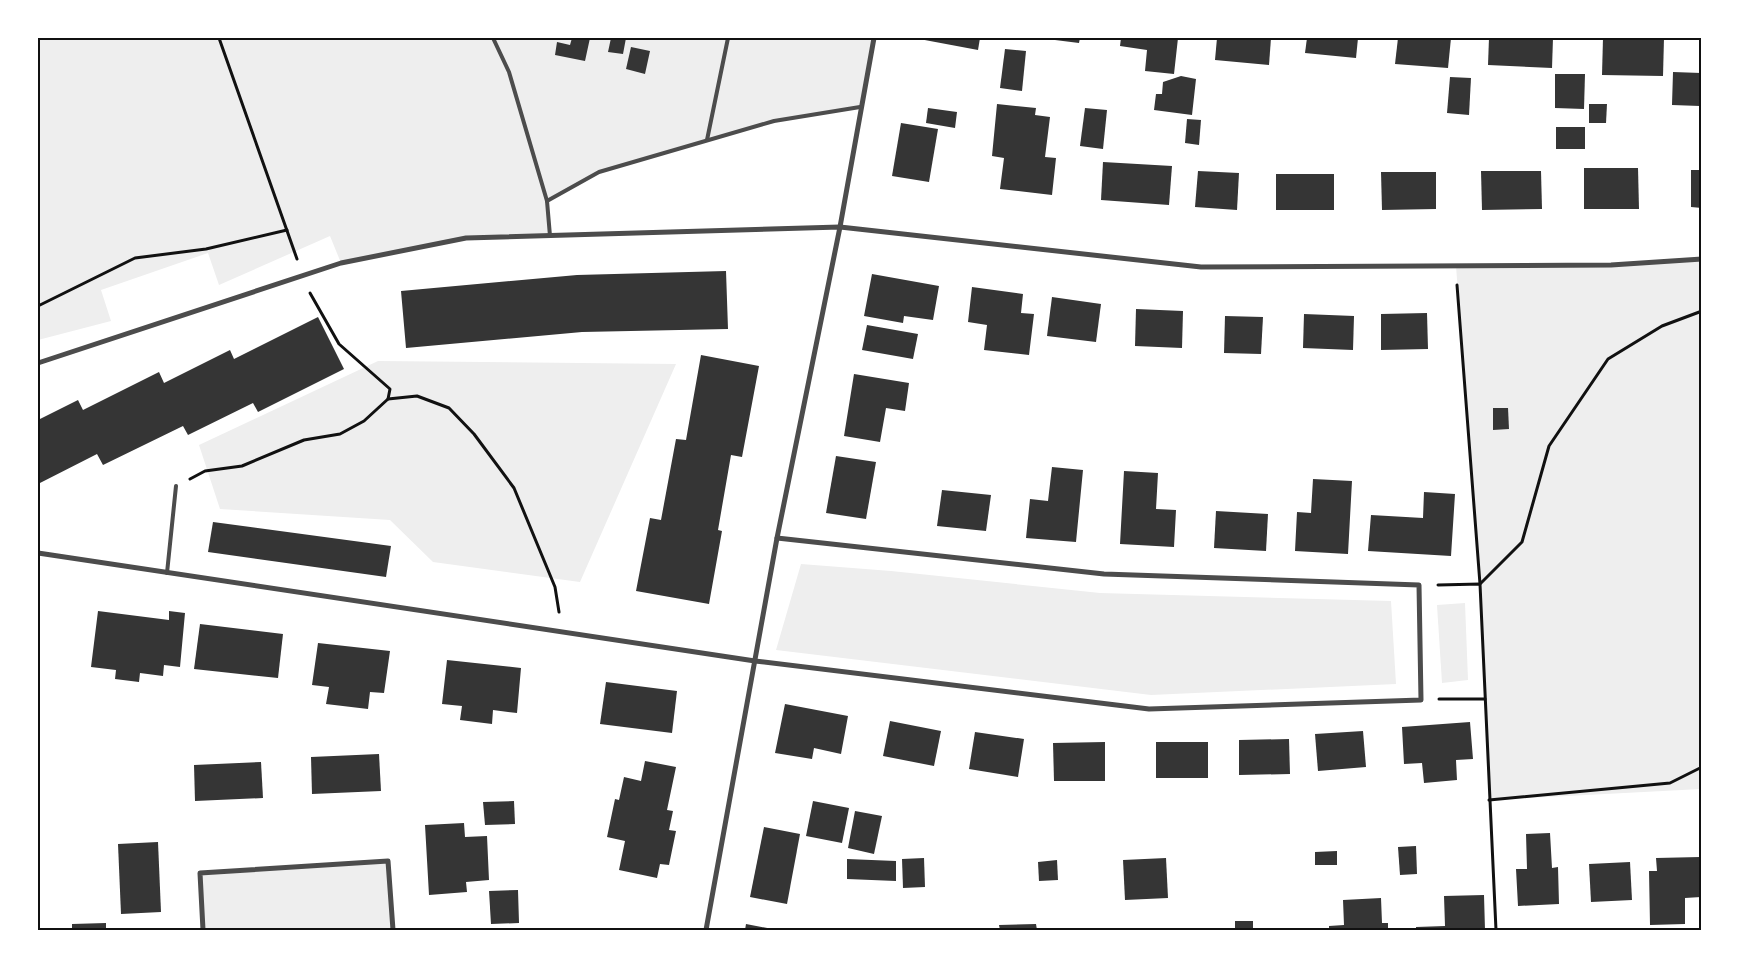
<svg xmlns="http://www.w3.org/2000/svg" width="1739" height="968" font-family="'Source Serif 4',serif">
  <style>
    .green { fill: #eee }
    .building { fill: #353535 }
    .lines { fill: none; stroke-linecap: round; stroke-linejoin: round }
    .path { stroke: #111; stroke-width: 3 }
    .service { stroke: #4c4c4c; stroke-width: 4 }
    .minor { stroke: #4c4c4c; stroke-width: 5 }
    .neatline { fill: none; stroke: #111; stroke-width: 2 }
  </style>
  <rect width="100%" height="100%" fill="#fff"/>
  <g class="green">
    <path d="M38,38H874L860,107L774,121L599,172L547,201L550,236L466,238L341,263L330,236L219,285L208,253L101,290L111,321L38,340Z"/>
    <path d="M1701,259V789L1489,800L1480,584L1456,266L1611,265Z"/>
    <path d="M378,361L676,364L580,582L433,562L390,520L220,509L199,445Z"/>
    <path d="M801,564L891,571L1100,593L1391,601L1396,684L1151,695L776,650Z"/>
    <path d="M1465,603L1468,680L1442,683L1437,605Z"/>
    <path d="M388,861L393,930H203L200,873Z"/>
  </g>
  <g class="building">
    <path d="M572,38H590L585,61L555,55L557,42L570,45Z"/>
    <path d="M611,38H626L623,54L608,52Z"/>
    <path d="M914,38H980L978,50Z"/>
    <path d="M1039,38H1080L1079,43Z"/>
    <path d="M1121,38H1178L1174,74L1145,71L1147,50L1120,46Z"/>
    <path d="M1217,38H1271L1269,65L1215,60Z"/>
    <path d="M1307,38H1358L1356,58L1305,53Z"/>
    <path d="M1398,38H1451L1448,68L1395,64Z"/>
    <path d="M1489,38H1553L1552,68L1488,65Z"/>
    <path d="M1603,38H1664L1663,76L1602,75Z"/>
    <path d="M631,47L650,51L645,74L626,69Z"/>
    <path d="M1005,49L1026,51L1022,91L1000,88Z"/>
    <path d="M1673,72L1701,73L1700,106L1672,105Z"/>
    <path d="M1555,74H1585L1584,109L1555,108Z"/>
    <path d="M1181,76L1196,79L1192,115L1154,110L1156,94H1162L1163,82Z"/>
    <path d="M1450,77L1471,78L1469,115L1447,113Z"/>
    <path d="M997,104L1036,108L1035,115L1050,117L1045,157L1056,158L1052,195L1000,189L1004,158L992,156Z"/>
    <path d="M1589,104H1607L1606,123H1589Z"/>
    <path d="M928,108L957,112L955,128L926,123Z"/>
    <path d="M1085,108L1107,110L1103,149L1080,146Z"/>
    <path d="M1187,119L1201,120L1199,145L1185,143Z"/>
    <path d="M901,123L938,129L929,182L892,176Z"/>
    <rect x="1556" y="127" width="29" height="22"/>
    <path d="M1103,162L1172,166L1169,205L1101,200Z"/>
    <path d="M1584,168H1638L1639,209H1584Z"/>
    <path d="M1691,170H1702V208L1691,207Z"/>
    <path d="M1198,171L1239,173L1237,210L1195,207Z"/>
    <path d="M1481,171H1541L1542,209L1482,210Z"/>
    <path d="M1381,172H1436V209L1382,210Z"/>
    <rect x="1276" y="174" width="58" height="36"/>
    <path d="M726,271L728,329L582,332L406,348L401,291L577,275Z"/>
    <path d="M872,274L939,286L933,320L904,316L903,323L864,316Z"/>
    <path d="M972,287L1023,294L1021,313L1034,314L1029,355L984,350L987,325L968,322Z"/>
    <path d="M1052,297L1101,304L1096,342L1047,336Z"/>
    <path d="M1136,309L1183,311L1182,348L1135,346Z"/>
    <path d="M1427,313L1428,349L1381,350V314Z"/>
    <path d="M1304,314L1354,316L1353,350L1303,348Z"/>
    <path d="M1225,316L1263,317L1261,354L1224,353Z"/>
    <path d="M318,317L344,369L258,412L253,403L188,435L183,426L103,465L97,454L38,484V420L78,400L83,410L159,372L164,383L230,350L234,359Z"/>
    <path d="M867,325L918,334L913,359L862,350Z"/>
    <path d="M701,355L759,366L742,457L731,455L718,530L722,531L709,604L636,591L650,518L661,520L676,439L686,440Z"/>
    <path d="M854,374L909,383L905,411L886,408L880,442L844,436Z"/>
    <path d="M1493,408H1508L1509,429L1493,430Z"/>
    <path d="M836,456L876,462L866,519L826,513Z"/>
    <path d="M1052,467L1083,470L1076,542L1026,538L1030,499L1048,501Z"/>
    <path d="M1124,471L1158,473L1156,509L1176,510L1174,547L1120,544Z"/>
    <path d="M1313,479L1352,481L1348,554L1295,551L1297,512L1311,513Z"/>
    <path d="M942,490L991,495L986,531L937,526Z"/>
    <path d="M1424,492L1455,494L1451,556L1368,551L1371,515L1423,518Z"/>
    <path d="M1216,511L1268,514L1266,551L1214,548Z"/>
    <path d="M213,522L391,546L386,577L208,552Z"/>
    <path d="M98,611L169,620V611L185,613L180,667L164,665L163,676L140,673L139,682L115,679L116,670L91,667Z"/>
    <path d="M200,624L283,634L278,678L194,669Z"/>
    <path d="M318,643L390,651L384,693L370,692L368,709L326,704L329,687L312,685Z"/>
    <path d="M447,660L521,668L517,713L493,710L492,724L460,720L462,706L442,704Z"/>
    <path d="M606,682L677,691L672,733L600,724Z"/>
    <path d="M785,704L848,716L841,754L814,748L812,759L775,753Z"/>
    <path d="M890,721L941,731L934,766L883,756Z"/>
    <path d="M1470,722L1473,759L1456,760L1457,780L1424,783L1422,763L1404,764L1402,727Z"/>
    <path d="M1363,731L1366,767L1318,771L1315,734Z"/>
    <path d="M975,732L1024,739L1018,777L969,769Z"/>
    <path d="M1289,739L1290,774L1239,775V740Z"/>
    <path d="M1105,742V781H1054L1053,743Z"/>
    <rect x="1156" y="742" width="52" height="36"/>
    <path d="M379,754L381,791L312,794L311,757Z"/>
    <path d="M645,761L676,767L667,810L673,811L669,830L676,831L669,865L660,864L657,878L619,870L625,841L607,837L615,799L619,800L624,777L641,781Z"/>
    <path d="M261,762L263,798L195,801L194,765Z"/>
    <path d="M514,801L515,824L485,825L483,802Z"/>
    <path d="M813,801L849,808L842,843L806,836Z"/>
    <path d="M855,811L882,816L874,854L848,848Z"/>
    <path d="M464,823L465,837L487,836L489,880L466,882L467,892L429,895L425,825Z"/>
    <path d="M764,827L800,834L787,904L750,897Z"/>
    <path d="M1550,833L1552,868L1558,867L1559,904L1518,906L1516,869H1527L1526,834Z"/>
    <path d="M158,842L161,912L121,914L118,844Z"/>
    <path d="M1416,846L1417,874L1400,875L1398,847Z"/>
    <path d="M1337,851V865H1315V852Z"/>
    <path d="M1700,857L1701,897L1685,898V924L1650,925L1649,871H1657L1656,858Z"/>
    <path d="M924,858L925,887L903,888L902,859Z"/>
    <path d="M1166,858L1168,898L1125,900L1123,860Z"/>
    <path d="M847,859L896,861V881L847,879Z"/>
    <path d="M1057,860L1058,880L1039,881L1038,862Z"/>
    <path d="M1630,862L1632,900L1591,902L1589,864Z"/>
    <path d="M518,890L519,923L491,924L489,891Z"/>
    <path d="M1484,895L1485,930H1416V927L1445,926L1444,896Z"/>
    <path d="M1381,898L1382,923H1388V930H1329V926L1344,925L1343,900Z"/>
    <rect x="1235" y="921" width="18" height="9"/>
    <path d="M106,923V930H72V924Z"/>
    <path d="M746,924L778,930H745Z"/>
    <path d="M1036,924L1037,930H1000L999,925Z"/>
    <path d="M1303,928V930H1275V929Z"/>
  </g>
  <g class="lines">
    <g class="path">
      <path d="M219,38L297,259"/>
      <path d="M1457,285L1480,584L1522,542L1549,446L1608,359L1662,326L1702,311"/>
      <path d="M310,293L339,344L390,389L388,399"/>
      <path d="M38,306L135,258L206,249L287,230"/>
      <path d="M190,479L205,471L242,466L304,440L340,434L364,421L388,399L417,396L449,408L474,434L514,488L555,587L559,612"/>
      <path d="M1438,585L1480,584L1496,930"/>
      <path d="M1439,699H1485"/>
      <path d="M1489,800L1670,783L1702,767"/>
    </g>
    <g class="service">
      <path d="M493,38L509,72L547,201L550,236"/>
      <path d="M707,140L728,38"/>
      <path d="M547,201L599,172L774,121L860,107"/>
      <path d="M167,573L176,486"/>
    </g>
    <g class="minor">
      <path d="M38,363L341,263L466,238L840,227L1201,267L1611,265L1702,259"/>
      <path d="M38,553L755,661L1149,709L1421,700L1419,585L1104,574L777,538"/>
      <path d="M203,930L200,873L388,861L393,930"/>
      <path d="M706,930L777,538L840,227L874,38"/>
    </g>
  </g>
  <rect width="1739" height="968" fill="none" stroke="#ffffff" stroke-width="78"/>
  <rect x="39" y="39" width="1661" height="890" class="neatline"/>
</svg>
